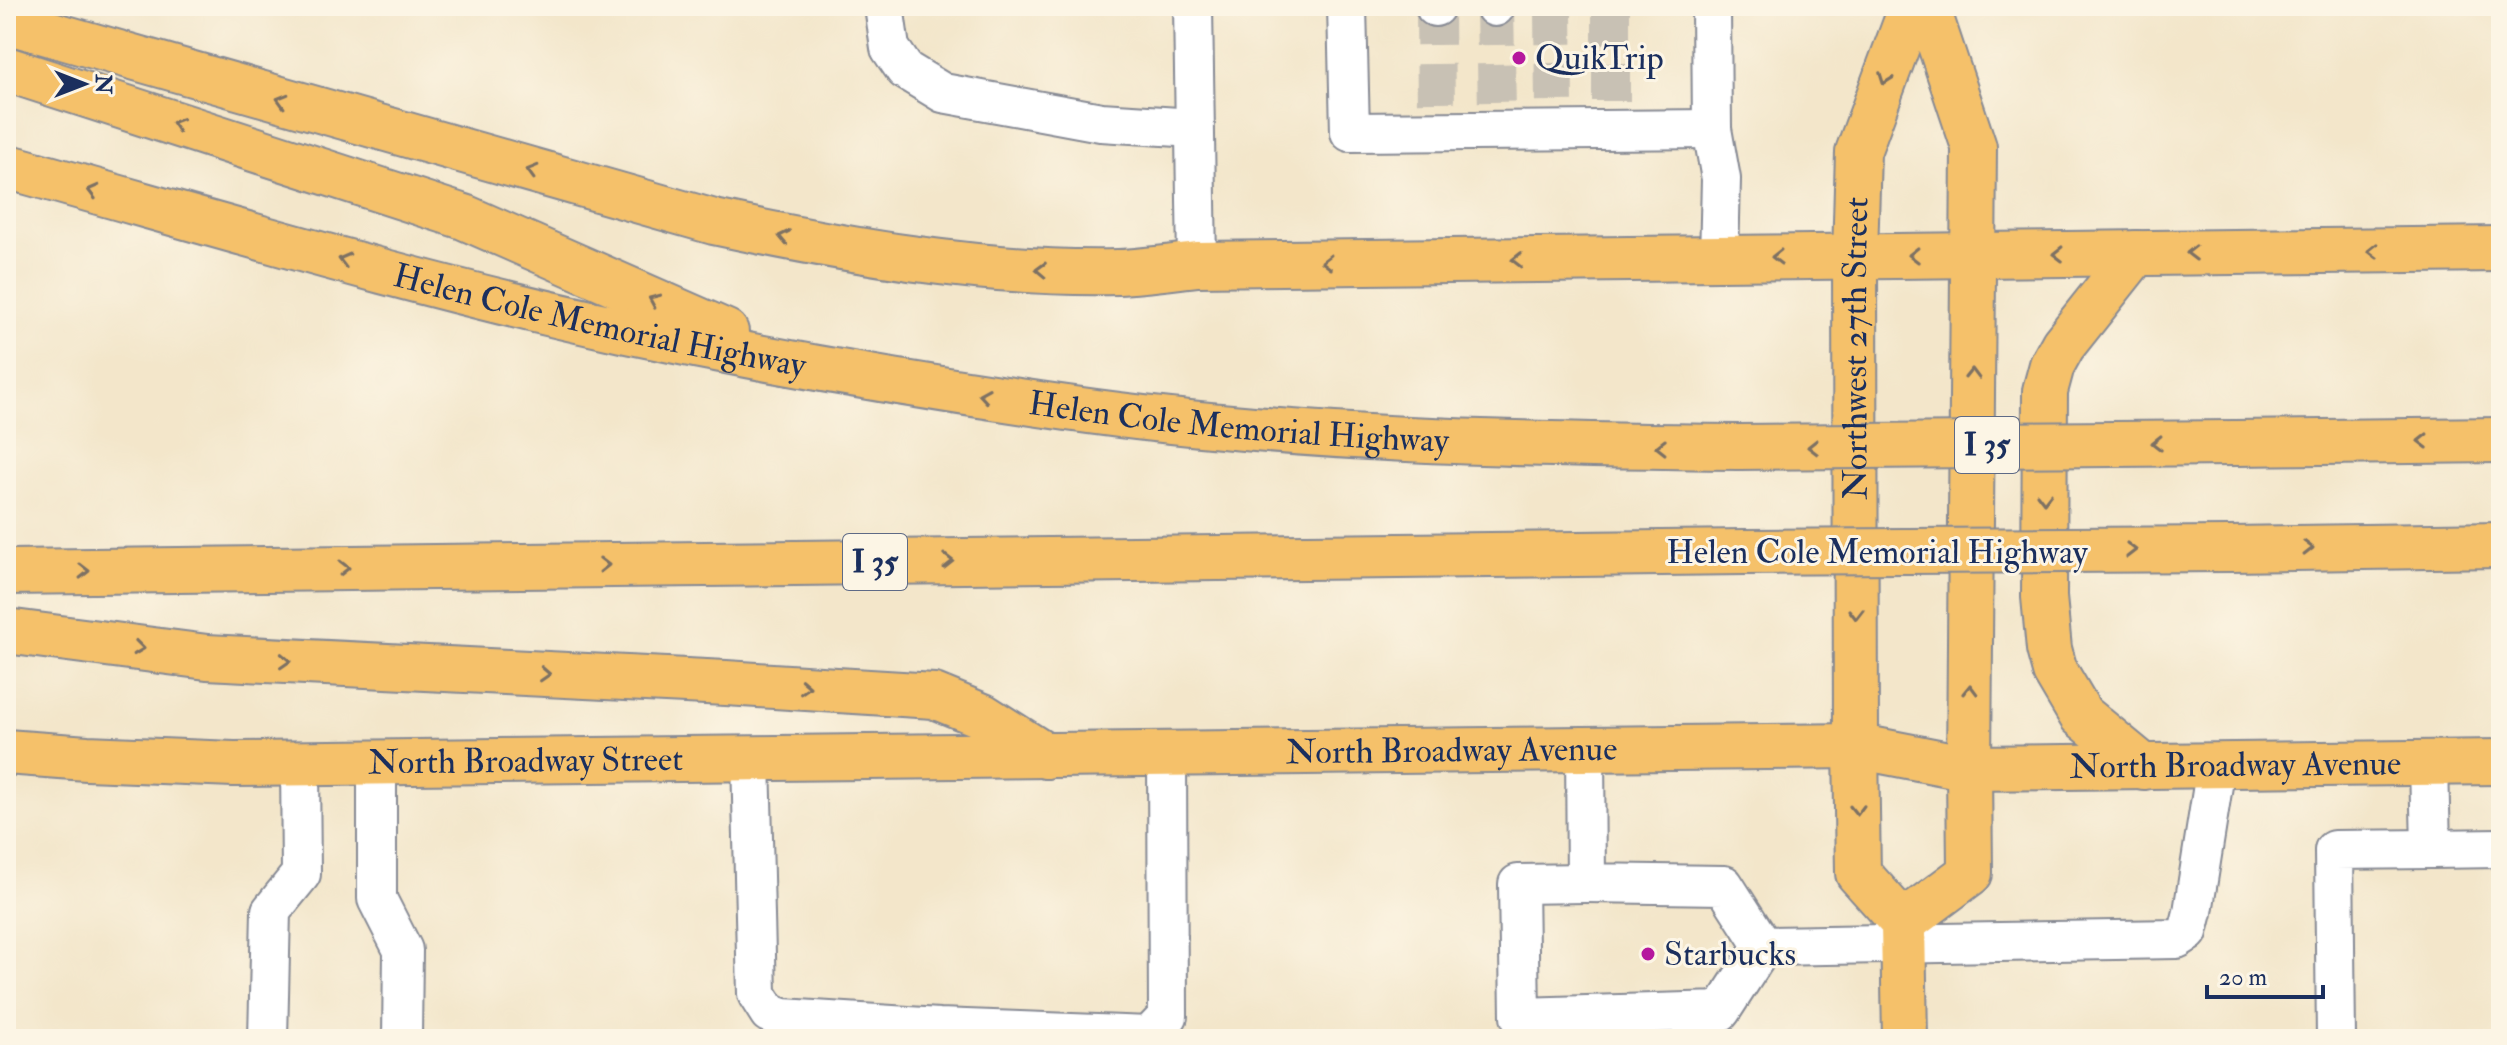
<svg xmlns="http://www.w3.org/2000/svg" width="2507" height="1045" font-family="'IM FELL Double Pica',serif">
  <style>
    .lines { fill: none; stroke-linecap: round; stroke-linejoin: round }
    .minor-tunnel { stroke: #c8c1b4; stroke-width: 38; stroke-dasharray: 38 19; stroke-linecap: butt }
    .minor-casing { stroke: #878a94; stroke-width: 42 }
    .major-casing { stroke: #878a94; stroke-width: 48 }
    .highway-casing { stroke: #878a94; stroke-width: 48 }
    .minor { stroke: #fff; stroke-width: 38 }
    .major { stroke: #f5c16b; stroke-width: 44 }
    .highway { stroke: #f5c16b; stroke-width: 44 }
    .highway-bridge-casing { stroke: #878a94; stroke-width: 48; stroke-linecap: butt }
    .highway-bridge { stroke: #f5c16b; stroke-width: 44 }
    .oneway { stroke: #7d7164 }
    .poi-dot { fill: #b5179e; stroke: #fcf5e5; stroke-width: 3 }
    .labels { text-anchor: middle; dominant-baseline: central; stroke-width: 6; stroke-linejoin: round; paint-order: stroke }
    .shield { fill: #fcf5e5; stroke: #5e6a86; stroke-width: 2 }
    .shield-label { font-size: 32px; font-weight: bold; fill: #1b2f5e }
    .poi-label { font-size: 34px; fill: #1b2f5e; stroke: #fcf5e5; text-anchor: start }
    .street-label { font-size: 34px; fill: #1b2f5e; stroke: #fcf5e5 }
  </style>
  <rect width="100%" height="100%" fill="#fcf5e5"/>
  <filter id="ink" filterUnits="userSpaceOnUse"><feTurbulence type="fractalNoise" baseFrequency=".0125" numOctaves="2"/><feDisplacementMap in="SourceGraphic" scale="16" xChannelSelector="R" yChannelSelector="G"/><feConvolveMatrix kernelMatrix="1 2 1 2 8 2 1 2 1" color-interpolation-filters="sRGB"/></filter>
  <filter id="wash" filterUnits="userSpaceOnUse"><feTurbulence type="fractalNoise" baseFrequency=".006" numOctaves="4" result="noise"/><feDisplacementMap in="SourceGraphic" scale="32" xChannelSelector="R" yChannelSelector="G"/><feGaussianBlur stdDeviation="1.8" result="paint"/><feColorMatrix in="noise" values="0 0 0 0 0 0 0 0 0 0 0 0 0 0 0 0 0 1.4 0 .05"/><feComposite in="paint" operator="in"/></filter>
  <g filter="url(#wash)">
    <rect width="100%" height="100%" fill="#f3e6ca"/>
  </g>
  <g filter="url(#ink)">
    <g class="lines">
      <g class="minor-tunnel">
        <path d="M1553,6L1554,110"/>
        <path d="M1611,6V110"/>
        <path d="M1435,7L1436,112"/>
        <path d="M1495,7L1497,111"/>
      </g>
      <g class="minor-casing">
        <g id="minor">
          <path d="M884,6L890,48L905,70L943,93L1101,122L1194,128"/>
          <path d="M1193,6L1197,264"/>
          <path d="M1347,6L1350,132L1712,129"/>
          <path d="M1435,6V7"/>
          <path d="M1495,6V7"/>
          <path d="M1711,6L1712,129L1721,179L1719,258"/>
          <path d="M1585,749L1586,883L1724,885L1763,946L2177,939L2188,932L2193,912L2216,766"/>
          <path d="M751,759L757,994L769,1013L783,1018L939,1028L1149,1036L1168,1016L1167,754"/>
          <path d="M377,763V899L403,950L402,1039"/>
          <path d="M2429,763L2431,849L2501,848"/>
          <path d="M1586,883L1518,884L1520,1017L1721,1011L1763,946"/>
          <path d="M268,1039L271,911L301,874L300,763"/>
          <path d="M2336,1039L2334,850L2431,849"/>
        </g>
      </g>
      <g class="major-casing">
        <g id="major">
          <path d="M6,21L714,222C845,250 983,275 1118,272C1144,271 1171,267 1197,264L2501,249"/>
          <path d="M2136,253L2063,345L2052,365L2045,391L2044,597L2049,649L2055,671L2081,715L2144,767"/>
          <path id="s1" d="M6,752L87,758L234,764L1856,746L1969,768L2501,762"/>
          <path d="M1903,923L1970,873L1969,768L1974,147L1927,6"/>
          <path id="s2" d="M1905,1039L1903,923L1858,873L1856,746L1855,256L1858,152L1912,6"/>
        </g>
      </g>
      <g class="highway-casing">
        <g id="highway">
          <path d="M6,69L464,217L726,332"/>
          <path id="s3" d="M6,166C211,223 415,285 622,330C769,361 918,387 1067,408C1290,440 1514,445 1739,447"/>
          <path d="M2235,443L2501,440"/>
          <path d="M2230,549L2501,545"/>
          <path d="M6,572L1745,552"/>
          <path d="M6,631L207,657L726,683L934,696L983,716L1046,756"/>
        </g>
      </g>
      <use href="#minor" class="minor"/>
      <use href="#major" class="major"/>
      <use href="#highway" class="highway"/>
      <g class="highway-bridge-casing">
        <g id="highway-bridge">
          <path d="M1739,447L2235,443"/>
          <path d="M1745,552L2230,549"/>
        </g>
      </g>
      <use href="#highway-bridge" class="highway-bridge"/>
    </g>
    <defs><path id="oneway-chevron" d="M-2-3.5L2.5 0L-2 3.5" fill="none" stroke-width="1.6" stroke-linecap="round" stroke-linejoin="round" transform="scale(2)"/></defs>
    <g class="oneway">
      <use href="#oneway-chevron" transform="translate(1885 79) rotate(110)"/>
      <use href="#oneway-chevron" transform="translate(282 100) rotate(-164)"/>
      <use href="#oneway-chevron" transform="translate(177 124) rotate(-162)"/>
      <use href="#oneway-chevron" transform="translate(532 171) rotate(-164)"/>
      <use href="#oneway-chevron" transform="translate(93 191) rotate(-165)"/>
      <use href="#oneway-chevron" transform="translate(784 237) rotate(-168)"/>
      <use href="#oneway-chevron" transform="translate(2373 251) rotate(179)"/>
      <use href="#oneway-chevron" transform="translate(2192 253) rotate(179)"/>
      <use href="#oneway-chevron" transform="translate(2058 254) rotate(179)"/>
      <use href="#oneway-chevron" transform="translate(1914 255) rotate(179)"/>
      <use href="#oneway-chevron" transform="translate(1777 257) rotate(179)"/>
      <use href="#oneway-chevron" transform="translate(344 260) rotate(-165)"/>
      <use href="#oneway-chevron" transform="translate(1517 260) rotate(179)"/>
      <use href="#oneway-chevron" transform="translate(1327 262) rotate(179)"/>
      <use href="#oneway-chevron" transform="translate(1041 270) rotate(-178)"/>
      <use href="#oneway-chevron" transform="translate(654 300) rotate(-156)"/>
      <use href="#oneway-chevron" transform="translate(1972 374) rotate(-89)"/>
      <use href="#oneway-chevron" transform="translate(984 395) rotate(-171)"/>
      <use href="#oneway-chevron" transform="translate(2423 441) rotate(179)"/>
      <use href="#oneway-chevron" transform="translate(2157 443) rotate(179)"/>
      <use href="#oneway-chevron" transform="translate(1661 447) rotate(-179)"/>
      <use href="#oneway-chevron" transform="translate(1813 447) rotate(179)"/>
      <use href="#oneway-chevron" transform="translate(2044 498) rotate(90)"/>
      <use href="#oneway-chevron" transform="translate(2308 548) rotate(-1)"/>
      <use href="#oneway-chevron" transform="translate(2131 550)"/>
      <use href="#oneway-chevron" transform="translate(948 561) rotate(-1)"/>
      <use href="#oneway-chevron" transform="translate(604 565) rotate(-1)"/>
      <use href="#oneway-chevron" transform="translate(344 568) rotate(-1)"/>
      <use href="#oneway-chevron" transform="translate(84 571) rotate(-1)"/>
      <use href="#oneway-chevron" transform="translate(1856 614) rotate(90)"/>
      <use href="#oneway-chevron" transform="translate(139 648) rotate(7)"/>
      <use href="#oneway-chevron" transform="translate(285 661) rotate(3)"/>
      <use href="#oneway-chevron" transform="translate(545 674) rotate(3)"/>
      <use href="#oneway-chevron" transform="translate(805 687) rotate(3)"/>
      <use href="#oneway-chevron" transform="translate(1970 690) rotate(-89)"/>
      <use href="#oneway-chevron" transform="translate(1857 810) rotate(89)"/>
    </g>
  </g>
  <g class="poi-dot">
    <circle cx="1519" cy="58" r="8"/>
    <circle cx="1648" cy="954" r="8"/>
  </g>
  <g class="labels">
    <g class="shield">
      <rect x="1955" y="417" width="64" height="56" rx="6"/>
      <rect x="843" y="534" width="64" height="56" rx="6"/>
    </g>
    <g class="shield-label">
      <text x="1987" y="445">I 35</text>
      <text x="875" y="562">I 35</text>
    </g>
    <g class="poi-label">
      <text x="1535" y="58">QuikTrip</text>
      <text x="1664" y="954">Starbucks</text>
    </g>
    <g class="street-label">
      <text stroke="none"><textPath href="#s3" startOffset="614">Helen Cole Memorial Highway</textPath></text>
      <text stroke="none"><textPath href="#s2" startOffset="708">Northwest 27th Street</textPath></text>
      <text stroke="none"><textPath href="#s3" startOffset="1262">Helen Cole Memorial Highway</textPath></text>
      <text x="1877" y="552">Helen Cole Memorial Highway</text>
      <text stroke="none"><textPath href="#s1" startOffset="1446">North Broadway Avenue</textPath></text>
      <text stroke="none"><textPath href="#s1" startOffset="520">North Broadway Street</textPath></text>
      <text stroke="none"><textPath href="#s1" startOffset="2232">North Broadway Avenue</textPath></text>
    </g>
  </g>
  <rect width="2507" height="1045" fill="none" stroke="#fcf5e5" stroke-width="32"/>
  <g transform="translate(84 84) rotate(90)" stroke="#fcf5e5" stroke-width="6" paint-order="stroke">
  <path d="M0-6L14 30L0 20L-14 30Z" fill="#1b2f5e"/>
  <text y="-12" font-size="22" font-weight="bold" text-anchor="middle" fill="#1b2f5e">N</text>
  </g>
  <path d="M2207 985v12h116v-12" fill="none" stroke="#1b2f5e" stroke-width="4"/>
  <text x="2219" y="985" font-size="24" fill="#1b2f5e" stroke="#fcf5e5" stroke-width="6" paint-order="stroke">20 m</text>
</svg>
